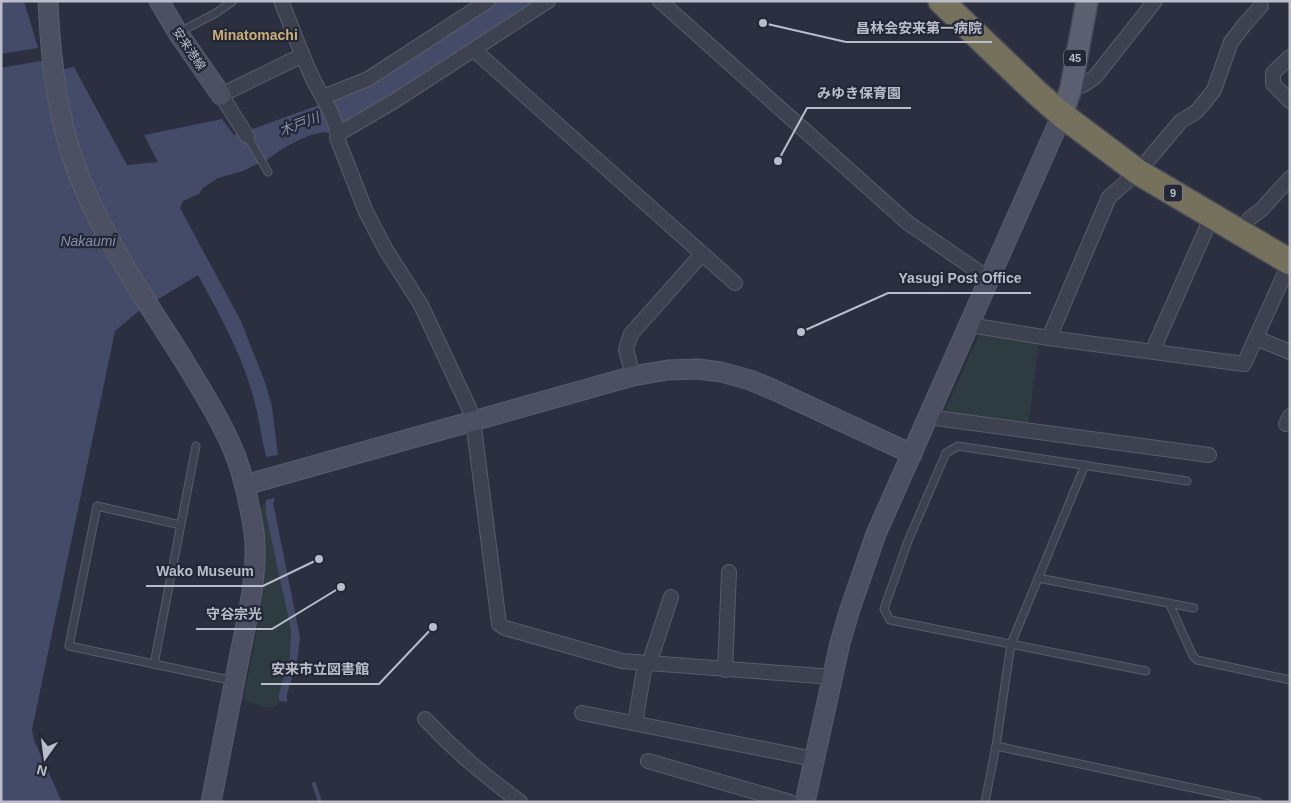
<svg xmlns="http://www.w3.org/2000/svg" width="1291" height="803" font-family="Helvetica,'Noto Sans JP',sans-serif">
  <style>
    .green { fill: #2e3c42 }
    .water { fill: #444b68 }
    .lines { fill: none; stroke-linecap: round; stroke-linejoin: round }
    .stream { stroke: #444b68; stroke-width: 4 }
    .lane-casing { stroke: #595d6a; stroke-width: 9 }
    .street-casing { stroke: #595d6a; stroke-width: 16 }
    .secondary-casing { stroke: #595d6a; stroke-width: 21 }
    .primary-casing { stroke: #484b59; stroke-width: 24 }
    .highway-casing { stroke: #464a57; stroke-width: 28 }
    .lane { stroke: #3e4250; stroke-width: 7 }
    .street { stroke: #3e4250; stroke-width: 14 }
    .secondary { stroke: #4d5063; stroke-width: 19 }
    .primary { stroke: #5d6070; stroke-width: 21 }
    .highway { stroke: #75715d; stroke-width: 25 }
    .labels { text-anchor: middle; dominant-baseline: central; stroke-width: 4.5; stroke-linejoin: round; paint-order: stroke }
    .shield { fill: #232736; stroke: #8d919e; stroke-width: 1 }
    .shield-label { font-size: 11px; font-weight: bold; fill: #bbbeca }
    .street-label { font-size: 12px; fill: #bbbeca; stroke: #232736 }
    .neighbourhood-label { font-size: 14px; font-weight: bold; fill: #caae77; stroke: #232736 }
    .water-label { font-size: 14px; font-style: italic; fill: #868ead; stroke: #232736 }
    .leader { fill: none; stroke: #bbbeca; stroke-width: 2 }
    .callout-dot { fill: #bbbeca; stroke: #232736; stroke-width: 2 }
    .callout-label { font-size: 14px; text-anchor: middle; font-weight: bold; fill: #bbbeca; stroke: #232736; stroke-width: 4.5; stroke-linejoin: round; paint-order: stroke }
  </style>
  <rect width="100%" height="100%" fill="#2b2f40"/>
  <g class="green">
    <path d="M979,335L1039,342L1028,426L944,413Z"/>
    <path d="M266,502V514L291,630L290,657L279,693L278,705L268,708L243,700C256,636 272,573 260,507Z"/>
  </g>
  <g class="water">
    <path d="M1,1H24L38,48L1,54Z"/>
    <path d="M495,1H540L331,133C315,128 278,150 266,161L247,131L319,105L328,100L358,91Z"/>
    <path d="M63,57L64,69L74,67L127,165L158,162L144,135L222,119L234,135L240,133L259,163L243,171L218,178L203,188L199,194L183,201L180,208L241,321L266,385L272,407L278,455L266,457C261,435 258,411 251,389C239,349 218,312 198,275L139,311L115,331L32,730L34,740L62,802H1V68Z"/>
    <path d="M275,498L273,504L275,512L300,637L297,663L287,694V702L279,701V693L290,657L291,630L266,514V500Z"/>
  </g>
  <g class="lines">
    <path class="stream" d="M314,784L320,802"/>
    <g class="lane-casing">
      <g id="lane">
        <path d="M178,33L216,13L233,1"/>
        <path d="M247,136L268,172"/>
        <path d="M181,525L97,506L69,646L234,681"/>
        <path d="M1038,578L1194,608"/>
        <path d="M1169,603L1193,656L1197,660L1290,680"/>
        <path d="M154,664L196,446"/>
        <path d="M1146,671L890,620L884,609L908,541L946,453L958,446L1187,481"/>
        <path d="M996,746L1011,644L1085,465"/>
        <path d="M985,802L996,746L1258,802"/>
      </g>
    </g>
    <g class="street-casing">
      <g id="street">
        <path d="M281,1C293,29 302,58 316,85C322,97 340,124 337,138L366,212L386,250L421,305L469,408L473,420L499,624L505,628L622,661L833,677"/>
        <path d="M660,1L908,223L989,279"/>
        <path d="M474,50L735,283"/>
        <path d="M1290,57L1273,73V84L1290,101"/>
        <path d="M1071,88L1083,85L1095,77L1155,1"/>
        <path d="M323,97L368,79L488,1"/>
        <path d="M338,134L396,100L548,1"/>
        <path d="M247,136L221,95L303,55"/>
        <path d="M1249,219L1262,209L1290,178"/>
        <path d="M969,325L1049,338L1244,364L1290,262"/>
        <path d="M1049,338L1109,197L1138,172L1181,121L1196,112L1203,104L1214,90L1231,42L1245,24L1261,6"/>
        <path d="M1256,338L1290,352"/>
        <path d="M1154,351L1156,343L1212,216"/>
        <path d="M633,376L626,349L631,334L702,254"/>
        <path d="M928,417L1209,455"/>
        <path d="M1286,424L1290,416"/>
        <path d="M649,664L671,597"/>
        <path d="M725,670L729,572"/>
        <path d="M582,713L804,757"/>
        <path d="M425,719C456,752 484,775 520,802"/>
        <path d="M635,723L645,664"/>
        <path d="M648,761L790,802"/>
      </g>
    </g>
    <g class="secondary-casing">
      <g id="secondary">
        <path d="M48,1C51,69 59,135 88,197C114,254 150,307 183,359C202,391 223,423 236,457C245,481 250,507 254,532C259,573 247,618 239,659C230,707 220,754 211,802"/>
        <path d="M159,1L178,33L221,95"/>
        <path d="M245,485L633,376L668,370L698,369L721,372L750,380L774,390L912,454"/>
        <path d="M805,802L840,643L849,612L876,534L1062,115"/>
      </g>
    </g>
    <g class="primary-casing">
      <path id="primary" d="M1062,115L1071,88L1087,1"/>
    </g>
    <g class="highway-casing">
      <path id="highway" d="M941,1L1036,92L1062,115L1138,172L1290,262"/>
    </g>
    <use href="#lane" class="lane"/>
    <use href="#street" class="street"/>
    <use href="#secondary" class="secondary"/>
    <use href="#primary" class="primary"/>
    <use href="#highway" class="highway"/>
  </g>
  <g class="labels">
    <g class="shield">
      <rect x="1064" y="49.5" width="22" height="17" rx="4"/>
      <rect x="1164" y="184.5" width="18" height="17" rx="4"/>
    </g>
    <g class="shield-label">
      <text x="1075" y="58">45</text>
      <text x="1173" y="193">9</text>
    </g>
    <g class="street-label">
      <text transform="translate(189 49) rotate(56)">安来港線</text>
    </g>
    <g class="neighbourhood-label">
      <text x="255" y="35">Minatomachi</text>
    </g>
    <g class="water-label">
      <text transform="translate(299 124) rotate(-21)">木戸川</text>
      <text x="88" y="241">Nakaumi</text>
    </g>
  </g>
  <path class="leader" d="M763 23L846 42H992M778 161L807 108H911M801 332L888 293H1031M319 559L263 586H146M341 587L272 629H196M433 627L379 684H261"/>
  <g class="callout-dot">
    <circle cx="763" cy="23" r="5"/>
    <circle cx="778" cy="161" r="5"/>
    <circle cx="801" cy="332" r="5"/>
    <circle cx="319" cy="559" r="5"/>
    <circle cx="341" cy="587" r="5"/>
    <circle cx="433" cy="627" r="5"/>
  </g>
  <g class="callout-label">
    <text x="919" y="33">昌林会安来第一病院</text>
    <text x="859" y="98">みゆき保育園</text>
    <text x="960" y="283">Yasugi Post Office</text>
    <text x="205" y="576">Wako Museum</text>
    <text x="234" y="619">守谷宗光</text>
    <text x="320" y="674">安来市立図書館</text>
  </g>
  <rect width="1291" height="803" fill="none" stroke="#bbbeca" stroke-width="5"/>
  <g transform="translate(45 758) rotate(194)" stroke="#232736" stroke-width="4" paint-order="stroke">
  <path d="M0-4L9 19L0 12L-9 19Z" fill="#bbbeca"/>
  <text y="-8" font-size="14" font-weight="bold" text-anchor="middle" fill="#bbbeca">N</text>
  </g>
</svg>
